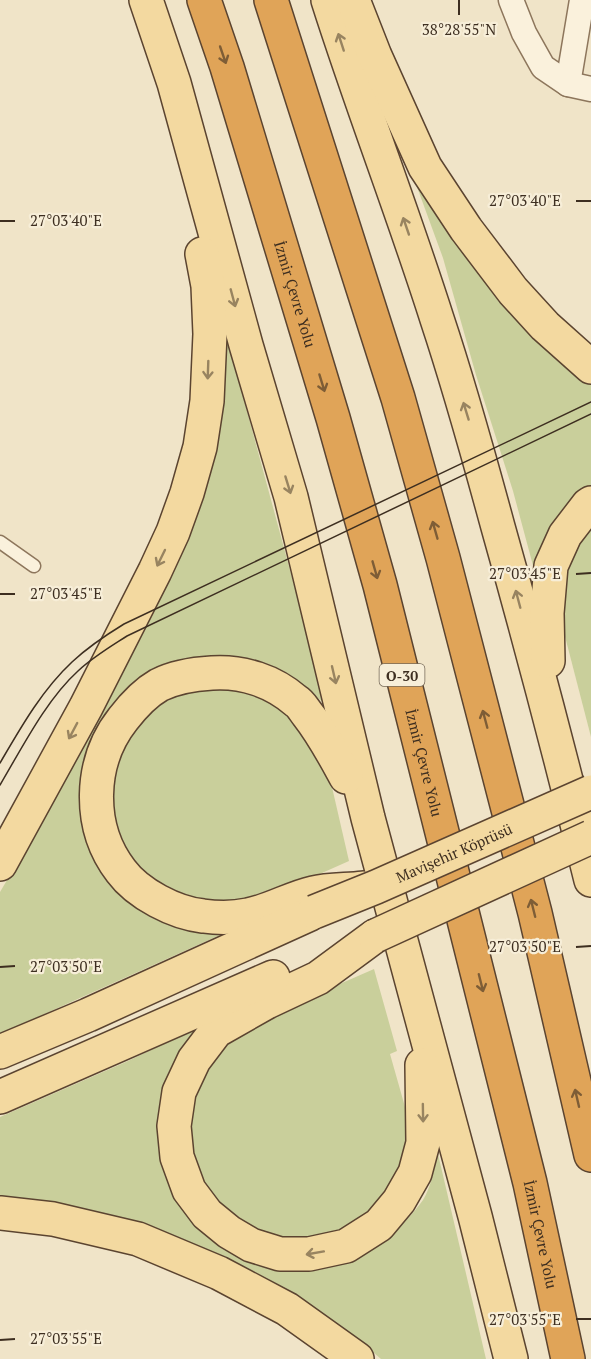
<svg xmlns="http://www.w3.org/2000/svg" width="591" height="1359" font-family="'PT Serif',serif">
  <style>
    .green { fill: #c9cf9b }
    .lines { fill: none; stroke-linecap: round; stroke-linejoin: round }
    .lane-casing { stroke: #8d765c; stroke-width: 15 }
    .street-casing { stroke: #8d765c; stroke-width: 27 }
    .primary-casing { stroke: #5b4430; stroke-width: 36 }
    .highway-casing { stroke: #5b4430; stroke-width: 36 }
    .lane { stroke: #faf1dc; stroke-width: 12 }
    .street { stroke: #faf1dc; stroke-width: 24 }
    .primary { stroke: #f3d9a0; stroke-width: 33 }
    .highway { stroke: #e0a458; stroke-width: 33 }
    .tram { stroke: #3d2e20; stroke-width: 1.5 }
    .primary-bridge-casing { stroke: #5b4430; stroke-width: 36; stroke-linecap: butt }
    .primary-bridge { stroke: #f3d9a0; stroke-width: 33 }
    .oneway { stroke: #988460 }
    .oneway2 { stroke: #7e5d36 }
    .ticks { fill: none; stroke: #3d2e20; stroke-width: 2 }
    .labels { text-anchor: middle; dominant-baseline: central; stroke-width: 4.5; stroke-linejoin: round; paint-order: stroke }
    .shield { fill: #f7eed8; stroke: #756857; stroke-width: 1.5 }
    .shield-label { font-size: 14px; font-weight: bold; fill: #3d2e20 }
    .street-label { font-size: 15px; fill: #3d2e20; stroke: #f7eed8 }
    .ticks-label { font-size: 15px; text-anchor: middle; fill: #3d2e20; stroke: #f7eed8; stroke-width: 4.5; stroke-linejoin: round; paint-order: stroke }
  </style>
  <rect width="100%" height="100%" fill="#f0e4c8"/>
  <g class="green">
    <path d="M402,146L586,380L591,384V486L560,515L542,546L535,573L513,491L476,375L443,258Z"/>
    <path d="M227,337L297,596L324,703L288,675L259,663L227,656L201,657L168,664L119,697L100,726L83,803L185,929L220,935L0,1034V892L39,826L168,583L195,516L222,386Z"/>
    <path d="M591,520V737L561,621L564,565Z"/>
    <path d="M234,684L282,704L326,761L349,861L313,877L235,906L185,899L146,876L122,845L114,824L110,798L119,750L143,714L182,688Z"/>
    <path d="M374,969L397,1051L390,1054L407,1114V1144L402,1165L378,1205L353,1227L317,1235L316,1242L261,1235L222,1210L206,1188L188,1140L194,1088L207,1062L246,1025Z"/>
    <path d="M199,1027L179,1053L168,1073L164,1091L221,1245L390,1235C401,1225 414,1213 423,1200C431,1187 434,1169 438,1154L486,1359H381L365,1345L324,1315L286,1291L90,1212L26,1199L0,1197V1117L128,1061Z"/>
  </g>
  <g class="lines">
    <g class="lane-casing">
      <path id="lane" d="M0,542L34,566"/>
    </g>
    <g class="street-casing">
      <g id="street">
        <path d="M511,0L524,33L543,67L568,84L591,89"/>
        <path d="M568,84L582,0"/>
      </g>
    </g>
    <g class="primary-casing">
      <g id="primary">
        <path d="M146,0L174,83L246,345L291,497L368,818L475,1216L511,1359"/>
        <path d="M328,0C362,107 403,212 437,319C460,388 479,457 498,527C531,644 562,762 591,880"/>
        <path d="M353,0L375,56L425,167L466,229L513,291L545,326L591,367"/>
        <path d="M548,661L547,613L551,566L565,535L588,505L591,503"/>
        <path d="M346,777C334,755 323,734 308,715C304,710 301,704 296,701C273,681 243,671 212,673C194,674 175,677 159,685C145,693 133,706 123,719C89,762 87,827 121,871C138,894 175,913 203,916C218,918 234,918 248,915C270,911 291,898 313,893C329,889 347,890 363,888"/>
        <path d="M0,864L86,707L155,571L173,532L187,493L200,447L207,401L210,334L208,286L202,254"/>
        <path d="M375,936L318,978L267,1002L216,1031L194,1060L179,1092L174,1126L177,1157L189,1190L207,1214L229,1232L251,1245L280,1254H309L346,1246L379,1225L399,1201L415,1173L423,1143L422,1065"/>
        <path d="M0,1052L88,1015L310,914"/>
        <path d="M0,1097L273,977"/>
        <path d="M0,1213L53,1219L138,1239L219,1273L287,1309L357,1359"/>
      </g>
    </g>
    <g class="highway-casing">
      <g id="highway">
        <path id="s1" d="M204,0L227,67L333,418L380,585L530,1183L568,1359"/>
        <path d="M271,0L398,398L443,558L535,913L591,1155"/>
      </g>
    </g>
    <use href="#lane" class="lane"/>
    <use href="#street" class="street"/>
    <use href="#primary" class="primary"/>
    <use href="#highway" class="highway"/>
    <g class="tram">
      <path d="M0,763C21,727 42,690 72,662C88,647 106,635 124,624L591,402"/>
      <path d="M0,785C22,748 46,700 78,671C93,657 110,647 127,636L591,414"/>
    </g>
    <g class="primary-bridge-casing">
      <g id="primary-bridge">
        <path id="s2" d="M314,912L376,887L591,792"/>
        <path d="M375,936L591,837"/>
      </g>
    </g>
    <use href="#primary-bridge" class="primary-bridge"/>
  </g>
  <defs><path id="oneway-shaft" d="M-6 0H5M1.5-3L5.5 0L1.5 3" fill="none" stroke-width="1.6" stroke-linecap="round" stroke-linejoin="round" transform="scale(1.5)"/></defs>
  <g class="oneway">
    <use href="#oneway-shaft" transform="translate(341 42) rotate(-108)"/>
    <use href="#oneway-shaft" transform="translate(406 226) rotate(-109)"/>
    <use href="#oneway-shaft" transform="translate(233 298) rotate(75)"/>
    <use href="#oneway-shaft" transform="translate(208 370) rotate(92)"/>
    <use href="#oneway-shaft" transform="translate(466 411) rotate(-107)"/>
    <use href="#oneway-shaft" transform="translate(288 485) rotate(73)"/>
    <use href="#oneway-shaft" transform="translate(161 558) rotate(116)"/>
    <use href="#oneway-shaft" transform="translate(518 599) rotate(-105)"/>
    <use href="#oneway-shaft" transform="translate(334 675) rotate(77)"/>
    <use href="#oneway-shaft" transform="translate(73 731) rotate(118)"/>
    <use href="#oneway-shaft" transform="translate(423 1113) rotate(89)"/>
    <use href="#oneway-shaft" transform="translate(315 1253) rotate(170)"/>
  </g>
  <g class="oneway2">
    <use href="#oneway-shaft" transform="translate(223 55) rotate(71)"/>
    <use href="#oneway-shaft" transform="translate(322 383) rotate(73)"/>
    <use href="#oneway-shaft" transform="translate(435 530) rotate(-106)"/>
    <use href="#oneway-shaft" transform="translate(375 570) rotate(74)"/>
    <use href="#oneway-shaft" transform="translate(485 719) rotate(-105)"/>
    <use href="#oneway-shaft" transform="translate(533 908) rotate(-104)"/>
    <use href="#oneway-shaft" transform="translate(481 983) rotate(76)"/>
    <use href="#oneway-shaft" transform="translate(577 1098) rotate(-103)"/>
  </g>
  <path class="ticks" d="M459,0V15M576,201H591M0,221H15M576,574L591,573M0,594H15M576,947L591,946M0,967L15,966M576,1319H591M0,1340L15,1339"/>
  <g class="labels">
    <rect class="shield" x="379.5" y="664" width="45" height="22" rx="4.5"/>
    <g class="shield-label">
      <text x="402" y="675">O-30</text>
    </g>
    <g class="street-label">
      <text stroke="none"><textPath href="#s1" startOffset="308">İzmir Çevre Yolu</textPath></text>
      <text stroke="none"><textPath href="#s1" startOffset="794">İzmir Çevre Yolu</textPath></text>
      <text stroke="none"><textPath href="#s2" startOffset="152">Mavişehir Köprüsü</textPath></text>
      <text stroke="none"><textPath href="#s1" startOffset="1280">İzmir Çevre Yolu</textPath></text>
    </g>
  </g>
  <g class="ticks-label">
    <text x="459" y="35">38°28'55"N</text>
    <text x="525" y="206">27°03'40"E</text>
    <text x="66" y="226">27°03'40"E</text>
    <text x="525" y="579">27°03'45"E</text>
    <text x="66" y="599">27°03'45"E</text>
    <text x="525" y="952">27°03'50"E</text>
    <text x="66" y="972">27°03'50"E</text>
    <text x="525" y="1325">27°03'55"E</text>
    <text x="66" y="1344">27°03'55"E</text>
  </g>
</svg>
